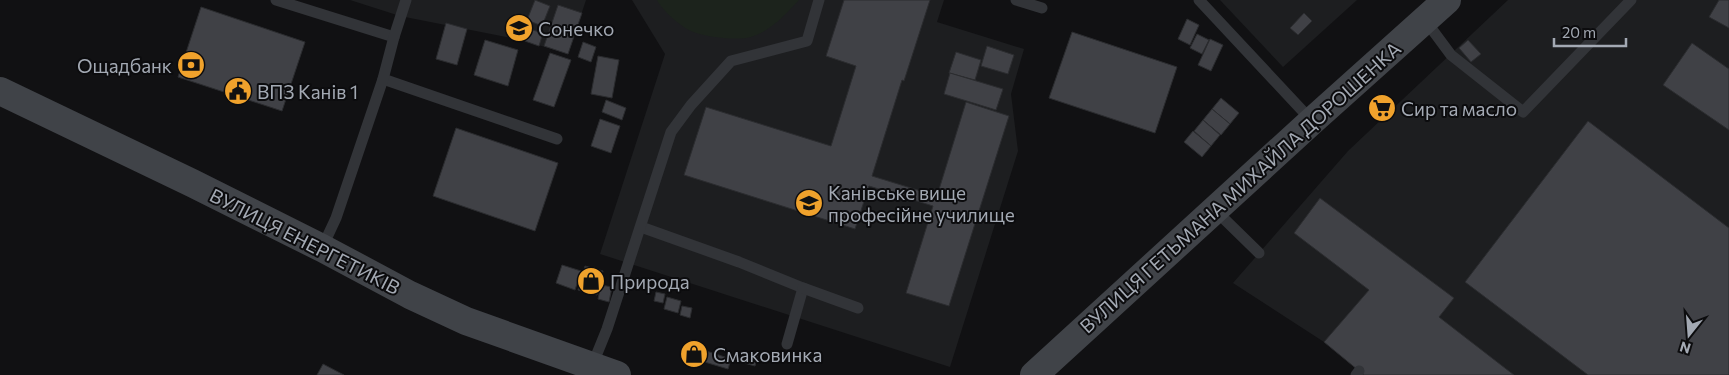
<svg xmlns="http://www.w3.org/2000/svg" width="1729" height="375" font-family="Commissioner,sans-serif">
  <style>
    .built { fill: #1d1e20 }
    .green { fill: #1c231c }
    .building { fill: #404146; stroke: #2b2c2f }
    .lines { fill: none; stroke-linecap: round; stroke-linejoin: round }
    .lane { stroke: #323438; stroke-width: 11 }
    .secondary { stroke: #404348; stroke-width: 28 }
    .labels { text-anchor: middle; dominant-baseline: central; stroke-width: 4; stroke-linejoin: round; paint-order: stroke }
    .poi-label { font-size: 19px; fill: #a3a9b3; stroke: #0c0c0e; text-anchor: start }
    .street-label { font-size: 19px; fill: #a3a9b3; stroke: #0c0c0e }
  </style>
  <rect width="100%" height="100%" fill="#111113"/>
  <g class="built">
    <path d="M350,0H586L568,54L522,40L400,16Z"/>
    <path d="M632,0H944L937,22L1024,49L1011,94L1018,151L950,367L600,254L665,54Z"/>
    <path d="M1220,0H1357L1283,67Z"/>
    <path d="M1508,0H1729V375H1364L1324,342L1233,283L1348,151Z"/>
  </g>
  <path class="green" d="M657,0H799C785,15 771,31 751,37C737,41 703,37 691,31C680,26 662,10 657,0Z"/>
  <g class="building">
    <path d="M535,0L550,6L542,26L527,20Z"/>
    <path d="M844,0H930L904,81L902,80L872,176L937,196L966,102L1009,116L949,306L906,293L933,206L869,186L855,229L684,175L706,107L831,146L856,66L826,56Z"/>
    <path d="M1719,0H1729V28L1709,17Z"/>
    <path d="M558,5L582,13L568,54L544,46Z"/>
    <path d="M201,7L305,42L282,111L178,77Z"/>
    <path d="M1304,13L1312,21L1298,35L1290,28Z"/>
    <path d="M1187,19L1199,25L1190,45L1178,39Z"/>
    <path d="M446,23L467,29L457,65L436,59Z"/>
    <path d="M526,28L543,33L539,46L522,40Z"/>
    <path d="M1072,32L1177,67L1155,133L1049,98Z"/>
    <path d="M1197,34L1209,40L1202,54L1190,48Z"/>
    <path d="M1210,39L1223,45L1211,71L1198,65Z"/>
    <path d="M485,40L518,50L508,86L474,75Z"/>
    <path d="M1468,40L1481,54L1471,62L1459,48Z"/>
    <path d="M583,42L596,47L591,62L578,57Z"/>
    <path d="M1692,43L1729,69V130L1663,85Z"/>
    <path d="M987,46L1014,55L1008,74L981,66Z"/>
    <path d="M956,52L981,60L975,80L949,73Z"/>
    <path d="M550,53L571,60L554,107L533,100Z"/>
    <path d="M598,56L619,60L612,98L591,94Z"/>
    <path d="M950,73L1003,89L996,110L944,94Z"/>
    <path d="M1386,96L1394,104L1379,120L1370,111Z"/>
    <path d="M1221,98L1239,113L1230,124L1212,109Z"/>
    <path d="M606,100L626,108L622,120L602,112Z"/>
    <path d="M1212,109L1230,124L1221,135L1203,120Z"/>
    <path d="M600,119L620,126L611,153L591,146Z"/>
    <path d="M1203,120L1220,135L1211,146L1194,131Z"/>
    <path d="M1588,121L1729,228V375H1588L1465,282Z"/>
    <path d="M456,128L558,163L535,231L433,196Z"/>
    <path d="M1193,131L1211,146L1202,157L1184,142Z"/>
    <path d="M1320,198L1454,298L1439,317L1514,375H1364L1324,342L1369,290L1294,233Z"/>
    <path d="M562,265L581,271L575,290L556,283Z"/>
    <path d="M585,266L603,271L597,295L578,290Z"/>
    <path d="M601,285L612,287L609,302L598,299Z"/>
    <path d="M656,292L665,294L663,303L654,301Z"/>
    <path d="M667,297L681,301L678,313L664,309Z"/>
    <path d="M682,306L692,308L690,318L680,315Z"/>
    <path d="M691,346L731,359L728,369L688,357Z"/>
    <path d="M747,352L758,355L755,366L744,363Z"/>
    <path d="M323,364L344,375H317Z"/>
  </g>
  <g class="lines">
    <g class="lane">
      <path d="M276,0L394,37"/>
      <path d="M1016,0L1042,8"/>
      <path d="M1199,0L1312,121"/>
      <path d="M1425,20L1451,55L1523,112L1631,0"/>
      <path d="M383,79L557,139"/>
      <path d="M1215,210L1259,253"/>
      <path d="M641,227L739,262L803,288L787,344"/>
      <path d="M322,248L336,218L383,79L394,37L406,0"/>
      <path d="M803,288L858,308"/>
      <path d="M592,366L607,329L671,132L691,105L731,61L807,41L819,0"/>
      <path d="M1356,375L1359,371"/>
    </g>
    <g class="secondary">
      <path d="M0,91L192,183L322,248L410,295L466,321L617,375"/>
      <path d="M1034,375L1312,121L1447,0"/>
    </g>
  </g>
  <defs>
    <g id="school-disc" transform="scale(1.4375)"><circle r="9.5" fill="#f0a22c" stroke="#0c0c0e"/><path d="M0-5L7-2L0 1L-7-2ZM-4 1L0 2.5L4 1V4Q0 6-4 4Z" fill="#111"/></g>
    <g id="bank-disc" transform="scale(1.4375)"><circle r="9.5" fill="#f0a22c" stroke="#0c0c0e"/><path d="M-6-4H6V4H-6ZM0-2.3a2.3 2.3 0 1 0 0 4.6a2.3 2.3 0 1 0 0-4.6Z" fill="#111"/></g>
    <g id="civic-disc" transform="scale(1.4375)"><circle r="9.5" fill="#f0a22c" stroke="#0c0c0e"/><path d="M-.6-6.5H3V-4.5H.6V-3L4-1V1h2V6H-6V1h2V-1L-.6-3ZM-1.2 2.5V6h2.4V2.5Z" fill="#111"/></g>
    <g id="supermarket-disc" transform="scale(1.4375)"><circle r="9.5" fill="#f0a22c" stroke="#0c0c0e"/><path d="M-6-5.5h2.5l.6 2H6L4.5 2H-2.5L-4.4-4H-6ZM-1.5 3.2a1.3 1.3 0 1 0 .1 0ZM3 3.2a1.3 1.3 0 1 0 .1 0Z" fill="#111"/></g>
    <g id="university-disc" transform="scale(1.4375)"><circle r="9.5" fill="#f0a22c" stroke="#0c0c0e"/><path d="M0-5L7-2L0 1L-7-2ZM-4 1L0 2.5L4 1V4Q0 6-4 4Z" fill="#111"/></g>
    <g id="shop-disc" transform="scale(1.4375)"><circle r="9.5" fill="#f0a22c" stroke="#0c0c0e"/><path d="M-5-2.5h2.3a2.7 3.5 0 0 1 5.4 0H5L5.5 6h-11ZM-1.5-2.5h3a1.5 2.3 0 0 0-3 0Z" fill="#111"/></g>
  </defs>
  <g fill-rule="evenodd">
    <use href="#school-disc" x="519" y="28"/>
    <use href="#bank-disc" x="191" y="65"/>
    <use href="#civic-disc" x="238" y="91"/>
    <use href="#supermarket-disc" x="1382" y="108"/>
    <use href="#university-disc" x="809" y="203"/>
    <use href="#shop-disc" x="591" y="281"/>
    <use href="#shop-disc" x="694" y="354"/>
  </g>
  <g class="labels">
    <g class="poi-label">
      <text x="538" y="28">Сонечко</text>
      <text x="172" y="65" text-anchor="end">Ощадбанк</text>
      <text x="257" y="91">ВПЗ Канів 1</text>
      <text x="1401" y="108">Сир та масло</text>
      <text x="828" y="192">Канівське вище<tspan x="828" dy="22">професійне училище</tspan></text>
      <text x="610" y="281">Природа</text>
      <text x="713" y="354">Смаковинка</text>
    </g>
    <g class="street-label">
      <text transform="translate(1240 187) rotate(-42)">ВУЛИЦЯ ГЕТЬМАНА МИХАЙЛА ДОРОШЕНКА</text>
      <text transform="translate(305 241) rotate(27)">ВУЛИЦЯ ЕНЕРГЕТИКІВ</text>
    </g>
  </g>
  <g transform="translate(1689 335) rotate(197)" stroke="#0c0c0e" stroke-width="4" paint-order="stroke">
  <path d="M0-4L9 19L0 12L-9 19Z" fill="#a3a9b3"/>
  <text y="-8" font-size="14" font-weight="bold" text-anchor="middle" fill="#a3a9b3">N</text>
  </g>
  <path d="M1554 38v8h72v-8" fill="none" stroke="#a3a9b3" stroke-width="2.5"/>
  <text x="1562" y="38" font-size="15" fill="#a3a9b3" stroke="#0c0c0e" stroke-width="4" paint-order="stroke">20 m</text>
</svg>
